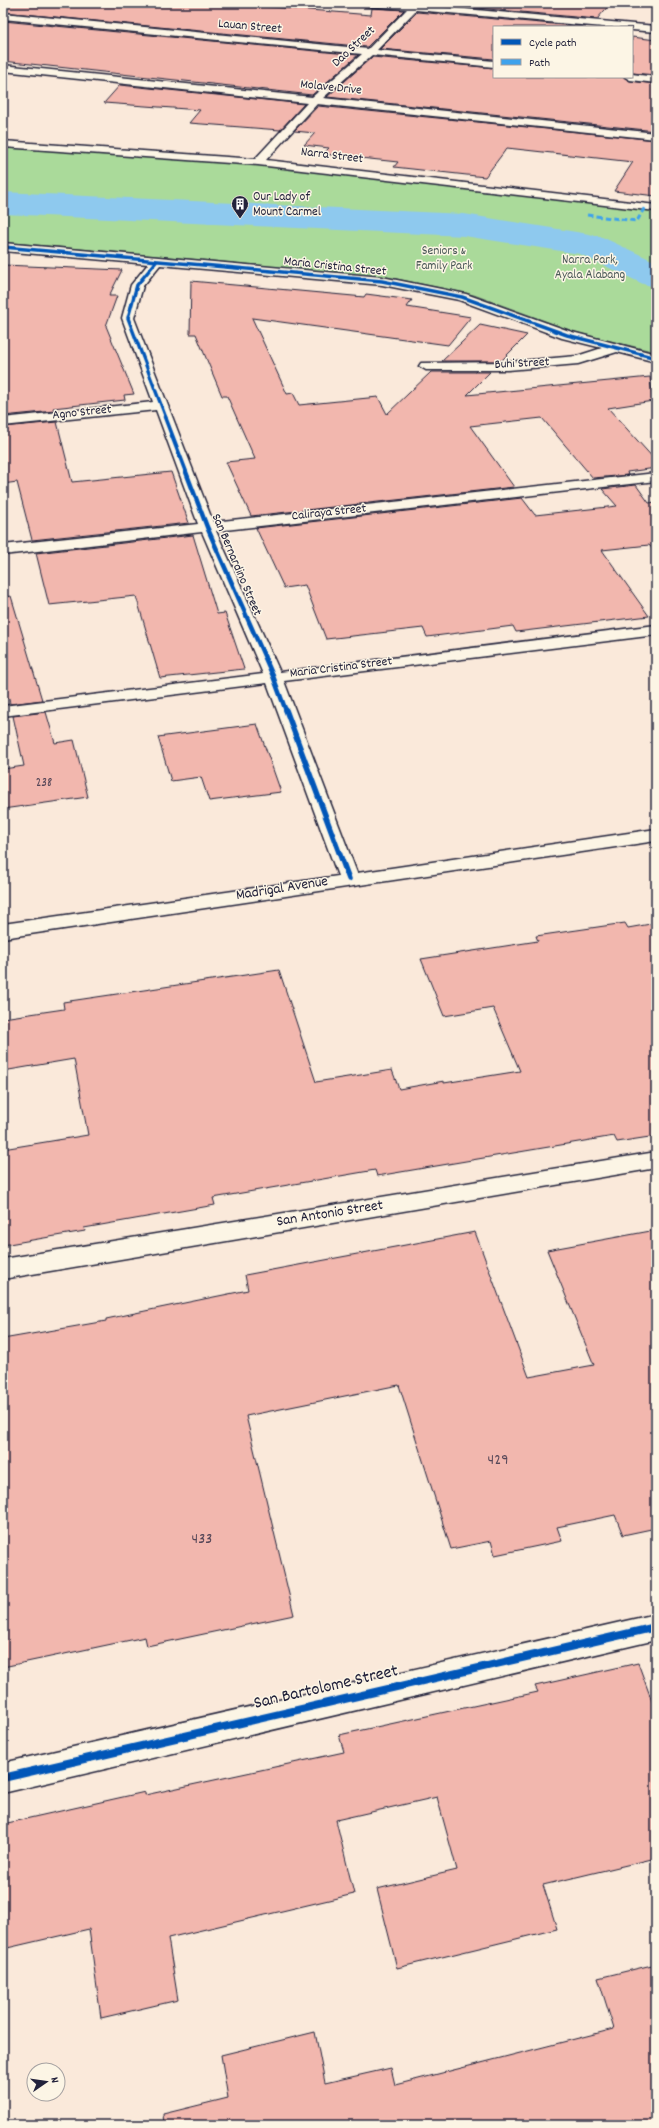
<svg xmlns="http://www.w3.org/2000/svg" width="659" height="2128" font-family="Dekko,sans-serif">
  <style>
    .green { fill: #aada9a; stroke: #667e6a }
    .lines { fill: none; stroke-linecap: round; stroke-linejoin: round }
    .river { fill: #8ec9ee; fill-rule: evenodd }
    .building { fill: #f2b7ae; stroke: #22223b }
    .minor-casing { stroke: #22223b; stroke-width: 3 }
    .minor { fill: #fcf5e5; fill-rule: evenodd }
    .quiet { stroke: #3ea2ec; stroke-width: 3; stroke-dasharray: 5.5 3; stroke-linecap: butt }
    .cycleway-far3-casing { stroke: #fcf5e5; stroke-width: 5 }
    .cycleway-far2-casing { stroke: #fcf5e5; stroke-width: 6 }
    .cycleway-far1-casing { stroke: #fcf5e5; stroke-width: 8 }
    .cycleway-casing { stroke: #fcf5e5; stroke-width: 11 }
    .cycleway-far3 { stroke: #0057b8; stroke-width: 3.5 }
    .cycleway-far2 { stroke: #0057b8; stroke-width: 4.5 }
    .cycleway-far1 { stroke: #0057b8; stroke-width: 5.5 }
    .cycleway { stroke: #0057b8; stroke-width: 8 }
    .labels { text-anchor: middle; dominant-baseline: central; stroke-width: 3; stroke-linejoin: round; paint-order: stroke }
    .far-street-label { font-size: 13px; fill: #22223b; stroke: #fcf5e5 }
    .far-poi-label { font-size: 13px; fill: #22223b; stroke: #fcf5e5; text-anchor: start }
    .far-park-label { font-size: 13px; fill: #4b5958; stroke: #fcf5e5 }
    .number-label { font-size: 13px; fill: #564758 }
    .street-label { font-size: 15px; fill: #22223b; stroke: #fcf5e5 }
    .near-number-label { font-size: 16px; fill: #564758 }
    .near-street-label { font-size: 18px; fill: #22223b; stroke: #fcf5e5 }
  </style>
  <rect width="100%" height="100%" fill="#fae9da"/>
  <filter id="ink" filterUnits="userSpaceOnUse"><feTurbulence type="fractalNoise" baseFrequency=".025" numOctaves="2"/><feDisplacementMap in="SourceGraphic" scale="8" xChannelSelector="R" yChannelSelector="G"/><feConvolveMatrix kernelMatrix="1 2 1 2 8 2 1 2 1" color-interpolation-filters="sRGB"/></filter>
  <g filter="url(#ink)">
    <path class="green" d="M3,146L251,163L656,210V352L578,333L474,295L387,277L3,242Z"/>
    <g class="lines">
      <path class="river" d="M3,192L464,214L589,234L602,237L656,262V287L643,284L580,254L464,236L3,214Z"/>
    </g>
    <g class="building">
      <path d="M3,3H223L371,15L372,8L404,10L367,47L3,12Z"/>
      <path d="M423,3H611L597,19Z"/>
      <path d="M417,12L586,27H494V59L380,49Z"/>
      <path d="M3,21L358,55L312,95L3,61Z"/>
      <path d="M632,37L656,40V75L632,73Z"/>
      <path d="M372,57L494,68V77H624L630,81L656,84V131L327,97Z"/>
      <path d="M120,85L304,104L280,130L189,123L200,110L104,103Z"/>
      <path d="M318,106L656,140V196L614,191L633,162L507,148L485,177L394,167L398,162L323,154L329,148L304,145L315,133L294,131Z"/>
      <path d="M3,265L122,270L109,296H117L106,326L134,394L124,395L125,400L53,408L54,411L3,416Z"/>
      <path d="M191,281L364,297L366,294L412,300L407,307L471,317L448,345L252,318L287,394L293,393L299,405L378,397L387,414L431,372H490L467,395L650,377L653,401L608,408L656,461V468L627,472L628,475L593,478L542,418L470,426L514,487L251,516L226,462L255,459L227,396H222L196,334H190Z"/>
      <path d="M480,325L527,335L501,361H442Z"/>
      <path d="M57,422L72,482L171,472L189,523L32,540L17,482L3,484V427Z"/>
      <path d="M636,485L649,503L656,502V553L649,545L602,550L649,616L516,632L513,626L427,637L423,628L326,639L305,585L284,588L256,528L522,498L535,515L617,506L602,489Z"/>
      <path d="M193,535L217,614L225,613L244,669L160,678L136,596L49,605L36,553Z"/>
      <path d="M11,596L42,700L10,704L9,698H3V597Z"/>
      <path d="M46,712L55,743L74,740L88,797L3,809V769L24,766L13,716Z"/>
      <path d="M257,724L281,792L209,801L201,777L171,781L158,737Z"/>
      <path d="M625,923L628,928L656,923V1136L617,1142L614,1136L377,1176L375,1170L213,1198L215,1205L84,1228L85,1231L3,1245V1149L88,1135L74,1059L3,1071V1018L64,1009L63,1002L279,970L316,1082L392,1070L399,1089L444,1081V1083L520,1071L493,1008L444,1016L421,959L538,941L536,936Z"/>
      <path d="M656,1230V1528L623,1535L615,1515L557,1527L562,1541L495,1555L491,1541L451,1549L399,1385L246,1416L294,1615L147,1646L145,1637L3,1667V1339L106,1321V1319L248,1290L245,1275L475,1232L529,1377L594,1365L547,1250Z"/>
      <path d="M638,1663L656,1712V1858L543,1885L557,1929L397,1968L377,1889L457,1870L437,1797L336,1820L354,1894L168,1938L178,2000L101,2018L89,1929L3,1949V1824L145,1792V1795L344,1752L339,1735L538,1692L535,1686Z"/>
      <path d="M656,1964V2125H164L163,2114L228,2098L221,2055L315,2032L325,2083L391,2068L395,2085L614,2029L598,1978Z"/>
    </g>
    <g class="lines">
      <g class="minor-casing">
        <g id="minor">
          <path d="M361,3H422L421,5L656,26V32L632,30V27H603L416,10L377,50L494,61V67L372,55L323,98L656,133V139L317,104L266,160L656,205V211L258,165L3,147V141L255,159L307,103L3,71V65L312,97L362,54L3,19V13L368,49L407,9L365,6Z"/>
          <path d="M632,74L656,77V83L630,80L625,77H632Z"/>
          <path d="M3,243L382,277L466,294L572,332L656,354V362L617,352L578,364L508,370H426L419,366L421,363L508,362L577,356L602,348L562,338L459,300L382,285L160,265L143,286L134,318L213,522L656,473V481L216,531L280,672L656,625V635L284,681L357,873L656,829V841L3,938V924L338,876L267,683L3,716V706L263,674L202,532L3,555V545L198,524L156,410L3,426V418L153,402L122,318L131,285L148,264L3,251Z"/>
          <path d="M656,1152V1168L3,1279V1259Z"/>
          <path d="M656,1614V1640L3,1793V1763Z"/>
        </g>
      </g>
      <use href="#minor" class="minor"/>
      <path class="quiet" d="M587,215L637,221L645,207"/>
      <g class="cycleway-far3-casing">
        <g id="cycleway-far3">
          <path d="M3,247L382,281L462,297L567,335L656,358"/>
          <path d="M156,262L137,285L128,318L166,418"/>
        </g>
      </g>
      <g class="cycleway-far2-casing">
        <path id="cycleway-far2" d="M165,417L207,527L273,676L286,711"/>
      </g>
      <g class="cycleway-far1-casing">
        <path id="cycleway-far1" d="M286,710L349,879"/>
      </g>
      <g class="cycleway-casing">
        <path id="cycleway" d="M3,1778L656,1627"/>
      </g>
      <use href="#cycleway-far3" class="cycleway-far3"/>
      <use href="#cycleway-far2" class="cycleway-far2"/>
      <use href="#cycleway-far1" class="cycleway-far1"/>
      <use href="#cycleway" class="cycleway"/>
    </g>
  </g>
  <defs>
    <g id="building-pin" transform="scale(0.9)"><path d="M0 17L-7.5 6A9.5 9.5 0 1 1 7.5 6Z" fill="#22223b" stroke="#fcf5e5"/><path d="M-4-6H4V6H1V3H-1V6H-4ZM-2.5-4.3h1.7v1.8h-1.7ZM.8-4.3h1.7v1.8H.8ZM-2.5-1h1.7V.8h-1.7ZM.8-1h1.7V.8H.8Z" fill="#fff"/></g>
  </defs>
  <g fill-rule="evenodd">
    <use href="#building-pin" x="240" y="204"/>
  </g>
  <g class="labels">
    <g class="far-street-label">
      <text transform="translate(250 27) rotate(5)">Lauan Street</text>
      <text transform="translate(354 47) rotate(-43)">Dao Street</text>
      <text transform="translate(331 88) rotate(6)">Molave Drive</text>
      <text transform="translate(332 156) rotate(7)">Narra Street</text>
      <text transform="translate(335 267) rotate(6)">Maria Cristina Street</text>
      <text transform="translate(522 364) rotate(-3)">Buhi Street</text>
      <text transform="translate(82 413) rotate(-6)">Agno Street</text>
      <text transform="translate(329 513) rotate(-6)">Caliraya Street</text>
      <text transform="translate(236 565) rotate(67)">San Bernardino Street</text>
      <text transform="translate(341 668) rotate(-7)">Maria Cristina Street</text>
    </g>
    <g class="far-poi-label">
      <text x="253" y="197">Our Lady of<tspan x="253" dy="15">Mount Carmel</tspan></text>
    </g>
    <g class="far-park-label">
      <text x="444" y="251">Seniors &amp;<tspan x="444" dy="15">Family Park</tspan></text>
      <text x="590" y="260">Narra Park,<tspan x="590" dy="15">Ayala Alabang</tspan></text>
    </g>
    <g class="number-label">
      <text x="44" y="783">238</text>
    </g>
    <g class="street-label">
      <text transform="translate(282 889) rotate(-9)">Madrigal Avenue</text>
      <text transform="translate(330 1214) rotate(-9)">San Antonio Street</text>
    </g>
    <g class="near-number-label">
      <text x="498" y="1460">429</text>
      <text x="202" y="1539">433</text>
    </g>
    <g class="near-street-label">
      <text transform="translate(326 1688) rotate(-13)">San Bartolome Street</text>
    </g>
  </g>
  <rect width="659" height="2128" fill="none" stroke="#fcf5e5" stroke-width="16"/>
  <rect x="8" y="8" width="643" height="2112" fill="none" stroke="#22223b" stroke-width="1.5" filter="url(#ink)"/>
  <rect x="493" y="26" width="140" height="52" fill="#fcf5e5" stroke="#a5a1a1"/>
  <rect x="501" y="39" width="20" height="6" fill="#0057b8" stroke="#a5a1a1"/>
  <text x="529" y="46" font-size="12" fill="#22223b">Cycle path</text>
  <rect x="501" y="59" width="20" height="6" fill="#3ea2ec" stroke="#a5a1a1"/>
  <text x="529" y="66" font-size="12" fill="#22223b">Path</text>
  <g transform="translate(46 2082) rotate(77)"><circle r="19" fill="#fcf5e5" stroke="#a5a1a1"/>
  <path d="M0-3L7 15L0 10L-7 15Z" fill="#22223b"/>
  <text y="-6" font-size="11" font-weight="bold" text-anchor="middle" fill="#22223b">N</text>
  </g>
</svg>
